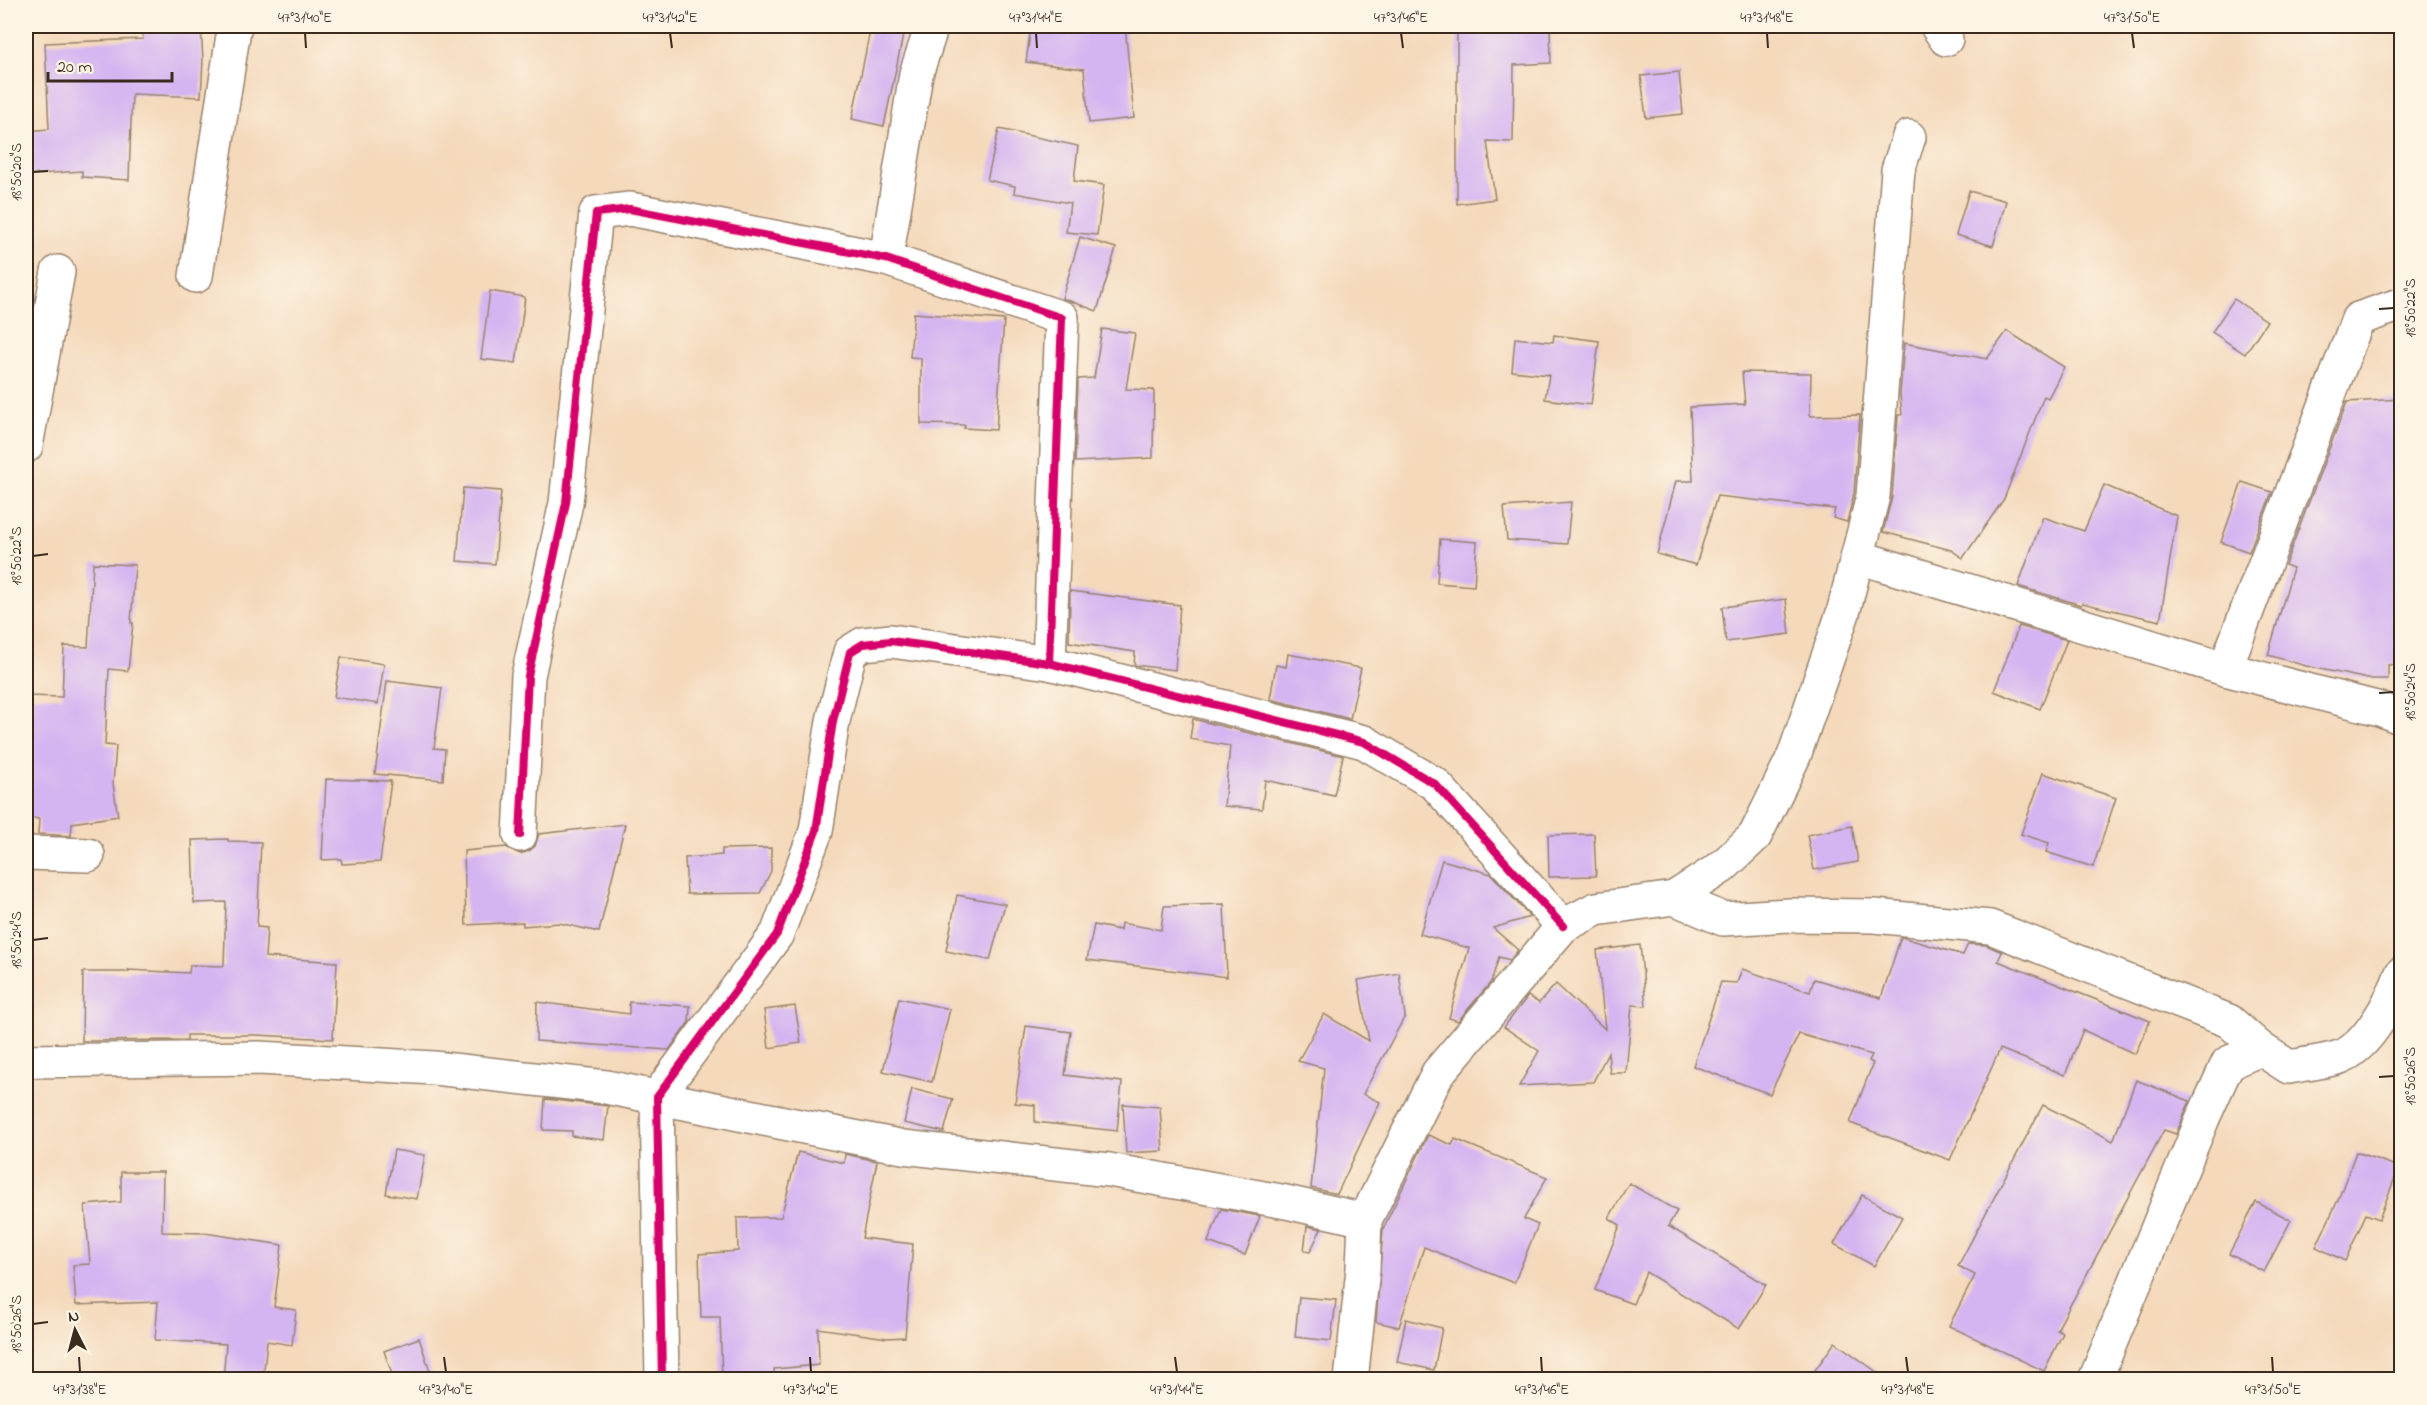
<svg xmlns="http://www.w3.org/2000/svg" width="2427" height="1405" font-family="'Indie Flower',sans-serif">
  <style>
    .building { fill: #d4b4f1 }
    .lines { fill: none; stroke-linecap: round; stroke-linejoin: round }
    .minor-casing { stroke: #98826c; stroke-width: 36 }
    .minor { stroke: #fff; stroke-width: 33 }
    .cycleway-casing { stroke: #fcf5e5; stroke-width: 11 }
    .cycleway { stroke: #d6006c; stroke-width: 8 }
    .ticks { fill: none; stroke: #3b2a1e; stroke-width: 2 }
    .neatline { fill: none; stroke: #3b2a1e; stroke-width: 2 }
    .ticks-label { font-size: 15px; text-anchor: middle; fill: #3b2a1e }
  </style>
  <rect width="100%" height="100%" fill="#fcf5e5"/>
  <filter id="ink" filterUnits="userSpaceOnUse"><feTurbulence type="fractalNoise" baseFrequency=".0167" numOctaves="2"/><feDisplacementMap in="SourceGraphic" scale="12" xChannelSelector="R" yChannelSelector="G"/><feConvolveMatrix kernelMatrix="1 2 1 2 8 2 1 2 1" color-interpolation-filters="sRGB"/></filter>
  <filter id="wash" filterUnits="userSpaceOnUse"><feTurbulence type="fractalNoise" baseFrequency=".008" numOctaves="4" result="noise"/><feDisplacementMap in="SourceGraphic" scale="24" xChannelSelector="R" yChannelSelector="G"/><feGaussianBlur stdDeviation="1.35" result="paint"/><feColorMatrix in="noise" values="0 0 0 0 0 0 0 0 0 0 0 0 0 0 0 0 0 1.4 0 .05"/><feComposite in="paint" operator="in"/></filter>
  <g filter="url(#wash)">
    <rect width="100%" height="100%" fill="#f4d9bb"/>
    <g id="blocks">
      <g class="building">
        <path d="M201,26L203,60L201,97L132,94L129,180L82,177V171L26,175V131L49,129L45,43L143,39L142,27Z"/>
        <path d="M871,26H905L884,126L852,119Z"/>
        <path d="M1031,26H1125L1134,118L1089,123L1084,69L1026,62Z"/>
        <path d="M1457,26H1489V28L1550,26L1551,63L1514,65L1513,142L1487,141L1495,199L1457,204Z"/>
        <path d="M1679,72L1683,114L1646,118L1641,76Z"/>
        <path d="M999,129L1078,146L1074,181L1104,185L1097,235L1066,232L1070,203L1014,193L1015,186L987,180Z"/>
        <path d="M1969,191L2006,201L1993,246L1956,235Z"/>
        <path d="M1080,237L1116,248L1097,311L1062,298Z"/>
        <path d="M490,291L525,297L516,363L481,359Z"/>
        <path d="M2234,299L2267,321L2245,354L2212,332Z"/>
        <path d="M914,313L1004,320L996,430L964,428L965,425L921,424V358L910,357Z"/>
        <path d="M1102,329L1135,333L1126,389L1154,390L1153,458L1075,462L1078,379L1094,378Z"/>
        <path d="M2007,331L2064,367L2048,398L2044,396L2004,499L1963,558L1951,550L1883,532L1892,497L1898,415H1902L1900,394L1904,343L1987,359Z"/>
        <path d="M1554,335L1599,341L1591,405L1545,399L1549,375L1512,371L1515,338L1553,342Z"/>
        <path d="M1742,372L1811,373L1810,416L1860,415L1854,493L1847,522L1833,518L1835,509L1717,496L1696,565L1657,554L1676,481H1693L1690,407L1745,404Z"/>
        <path d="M2402,399V664L2388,665V679H2368L2306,666L2268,655L2293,568L2285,565L2347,402Z"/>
        <path d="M2242,482L2272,492L2249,552L2221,542Z"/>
        <path d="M2104,485L2177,516L2160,621L2082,603L2081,605L2018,586L2043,517L2084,531Z"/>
        <path d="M463,488L501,491L495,564L457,561Z"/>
        <path d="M1571,502L1567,544L1507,540L1504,507Z"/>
        <path d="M1440,539L1477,542L1474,586L1437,583Z"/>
        <path d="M93,563L135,565L131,623H133L128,671L109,669L105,745L116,746L113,784L118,816L72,823L71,836L38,834L39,819L26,817V696L62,697L64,646L88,647Z"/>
        <path d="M1070,591L1180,605L1175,670L1134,665L1135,652L1069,642Z"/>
        <path d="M1786,599L1790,634L1726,642L1722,607Z"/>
        <path d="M2019,626L2067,640L2040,709L1994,691Z"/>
        <path d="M1288,654L1361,668L1350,719L1270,699L1276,665L1286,667Z"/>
        <path d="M341,657L384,664L378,704L334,697Z"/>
        <path d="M387,681L442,688L434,748L445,749L443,780L375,774Z"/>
        <path d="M1193,719L1343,756L1334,795L1265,780L1262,809L1224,806L1230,746L1190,739Z"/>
        <path d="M2043,773L2116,798L2093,867L2046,852L2049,843L2021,834Z"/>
        <path d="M326,779L391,781L380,862L342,864L341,859L322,860Z"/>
        <path d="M625,824L599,932L559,923L523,926V922L466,925L464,851L506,847L520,854L529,851L535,846L539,834Z"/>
        <path d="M1852,826L1858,862L1814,870L1807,835Z"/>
        <path d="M1594,834L1596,876L1549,877L1548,835Z"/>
        <path d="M228,839V841L261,842L257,927L267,928L265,957L337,962L333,1039L256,1035H187V1040L82,1041L83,972H129L128,970L189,973L190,965L224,966L226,902L194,903L192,840Z"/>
        <path d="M771,848V871L760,893L687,894L685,858L722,855V849Z"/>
        <path d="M1442,860L1491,874L1530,917L1493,928L1518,950L1510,960L1499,957L1491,982L1458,1021L1449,1018L1469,948L1420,934Z"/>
        <path d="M957,895L1005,904L990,960L946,951Z"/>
        <path d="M1224,904L1227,977L1087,960L1094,925L1120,930L1121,923L1161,930L1164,906Z"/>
        <path d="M1901,937L1963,955L1968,944L1986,945L2002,952L1998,961L2150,1021L2135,1054L2083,1030L2065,1075L2000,1049L1950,1160L1850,1123L1873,1063L1869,1061L1872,1055L1799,1034L1770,1094L1693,1066L1721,982L1737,983L1742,969L1810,992L1814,979L1881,998Z"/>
        <path d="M1640,945L1646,1006L1632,1005L1626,1073H1610L1608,1053L1593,1082L1519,1086L1539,1051L1504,1027L1528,996L1539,1003L1556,984L1605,1029L1597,950Z"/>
        <path d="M1399,973L1405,1016L1363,1094L1380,1102L1337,1194L1311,1188L1324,1068L1298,1061L1324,1014L1369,1041L1358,980Z"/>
        <path d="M899,998L950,1009L932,1082L883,1071Z"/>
        <path d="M537,1002L629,1014V1002L690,1006L689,1022L669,1050L536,1041Z"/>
        <path d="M795,1006L801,1043L769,1048L764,1010Z"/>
        <path d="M1026,1026L1071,1032L1065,1075L1122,1082L1117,1131L1035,1122V1105L1015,1103Z"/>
        <path d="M2136,1080L2190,1101L2176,1134L2164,1130L2057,1330L2063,1333L2044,1371L1949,1326L1975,1275L1958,1266L2043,1105L2113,1141Z"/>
        <path d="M912,1089L953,1099L944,1132L904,1123Z"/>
        <path d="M545,1099L608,1106L604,1140L572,1136V1131L543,1130Z"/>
        <path d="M1123,1104L1160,1107L1163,1151L1126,1153Z"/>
        <path d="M1428,1135L1452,1145L1455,1139L1547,1177L1524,1219L1538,1225L1514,1283L1424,1247L1399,1327L1376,1322L1383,1229Z"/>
        <path d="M394,1150L425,1155L417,1199L386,1194Z"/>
        <path d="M798,1152L844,1163L845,1154L877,1161L862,1238L913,1244L905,1337L887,1338L818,1328L819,1365L774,1369V1380H722L720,1317H701L699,1254L738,1251L737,1218L781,1217Z"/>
        <path d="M2356,1152L2399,1167L2379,1219L2366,1214L2345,1261L2316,1247L2338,1200Z"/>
        <path d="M121,1172H163L162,1232L205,1233L282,1245L274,1307L296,1310L292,1345L267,1341L263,1380H223L226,1344L155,1340L158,1302L76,1305L73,1265L90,1264L85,1205L121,1202Z"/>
        <path d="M1629,1183L1677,1211L1668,1226L1766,1285L1739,1329L1646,1272L1633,1304L1595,1290L1620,1225L1609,1218Z"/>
        <path d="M1862,1195L1902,1217L1874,1266L1834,1244Z"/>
        <path d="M2256,1202L2291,1220L2264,1272L2229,1254Z"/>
        <path d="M1221,1209L1260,1216L1245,1255L1208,1242Z"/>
        <path d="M1307,1226L1321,1229L1310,1252L1304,1251Z"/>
        <path d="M1299,1297L1336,1300L1331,1341L1295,1337Z"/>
        <path d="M1406,1319L1442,1328L1434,1370L1397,1362Z"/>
        <path d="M419,1338L433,1380H394L384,1351Z"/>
        <path d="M1835,1342L1888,1380H1808Z"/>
      </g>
    </g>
  </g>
  <g filter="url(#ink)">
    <use href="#blocks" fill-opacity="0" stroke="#98826c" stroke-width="1.5"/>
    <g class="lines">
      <g class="minor-casing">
        <g id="minor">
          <path d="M1937,26L1946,39"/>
          <path d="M886,259L916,74L932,26"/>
          <path d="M196,276L234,29"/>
          <path d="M26,446L58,272"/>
          <path d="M1858,557L2225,669L2380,709L2402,718"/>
          <path d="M2225,669L2358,319L2402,304"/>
          <path d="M520,835L528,676L566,503L596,213L630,209L886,259L1062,318L1049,663"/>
          <path d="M26,853L88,855"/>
          <path d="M1674,898L1722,867L1755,836L1794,756L1843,613L1873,496L1898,170L1909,137"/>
          <path d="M26,1061L259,1058L434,1068L606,1087L903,1147L1109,1170L1286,1202L1365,1220"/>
          <path d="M662,1380L657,1097L777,934L816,831L833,721L850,652L863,644L891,641L1049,663L1364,742L1435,784L1563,926"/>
          <path d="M1351,1380L1363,1269L1365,1220L1438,1073L1563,926L1596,909L1674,898L1723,919L1789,915L1874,916L1990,927L2229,1021L2261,1049"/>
          <path d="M2095,1380L2203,1118L2228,1063L2261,1049L2289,1067C2306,1064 2324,1062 2340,1057C2368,1047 2392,1000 2402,973"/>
        </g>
      </g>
      <use href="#minor" class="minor"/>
      <g class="cycleway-casing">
        <g id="cycleway">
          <path d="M520,835L528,676L566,503L596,213L630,209L886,259L1062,318L1049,663"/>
          <path d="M662,1380L657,1097L777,934L816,831L833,721L850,652L863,644L891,641L1049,663L1364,742L1435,784L1563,926"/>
        </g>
      </g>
      <use href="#cycleway" class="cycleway"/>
    </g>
  </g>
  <path class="ticks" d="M305,33L306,48M670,33L672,48M1036,33L1037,48M1401,33L1403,48M1767,33L1768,48M2132,33L2134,48M33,172L48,171M2379,309L2394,308M33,556L48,554M2379,693L2394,692M33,940L48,938M2379,1077L2394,1076M33,1324L48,1322M79,1357L80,1372M444,1357L446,1372M810,1357L811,1372M1175,1357L1177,1372M1541,1357L1542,1372M1906,1357L1908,1372M2272,1357L2273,1372"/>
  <rect width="2427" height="1405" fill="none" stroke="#fcf5e5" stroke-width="66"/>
  <g transform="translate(75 1330) rotate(354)" stroke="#fcf5e5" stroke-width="4.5" paint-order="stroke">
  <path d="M0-4.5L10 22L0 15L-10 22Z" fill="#3b2a1e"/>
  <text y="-9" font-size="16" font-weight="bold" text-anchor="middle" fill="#3b2a1e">N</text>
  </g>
  <path d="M48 72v9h124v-9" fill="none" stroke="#3b2a1e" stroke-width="3"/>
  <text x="57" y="72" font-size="18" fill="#3b2a1e" stroke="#fcf5e5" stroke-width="4.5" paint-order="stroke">20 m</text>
  <rect x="33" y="33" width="2361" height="1339" class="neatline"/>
  <g class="ticks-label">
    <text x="305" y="22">47°31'40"E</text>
    <text x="670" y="22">47°31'42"E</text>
    <text x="1036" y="22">47°31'44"E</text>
    <text x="1401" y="22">47°31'46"E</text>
    <text x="1767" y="22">47°31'48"E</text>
    <text x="2132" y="22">47°31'50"E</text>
    <text transform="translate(16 172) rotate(-90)" y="5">18°50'20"S</text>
    <text transform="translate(2410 308) rotate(-90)" y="5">18°50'22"S</text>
    <text transform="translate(16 556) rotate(-90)" y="5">18°50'22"S</text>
    <text transform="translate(2410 692) rotate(-90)" y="5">18°50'24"S</text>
    <text transform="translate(16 940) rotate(-90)" y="5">18°50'24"S</text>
    <text transform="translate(2410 1076) rotate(-90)" y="5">18°50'26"S</text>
    <text transform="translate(16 1324) rotate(-90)" y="5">18°50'26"S</text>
    <text x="80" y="1394">47°31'38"E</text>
    <text x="446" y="1394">47°31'40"E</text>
    <text x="811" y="1394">47°31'42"E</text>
    <text x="1177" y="1394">47°31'44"E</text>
    <text x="1542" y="1394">47°31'46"E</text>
    <text x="1908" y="1394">47°31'48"E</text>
    <text x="2273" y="1394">47°31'50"E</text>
  </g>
</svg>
